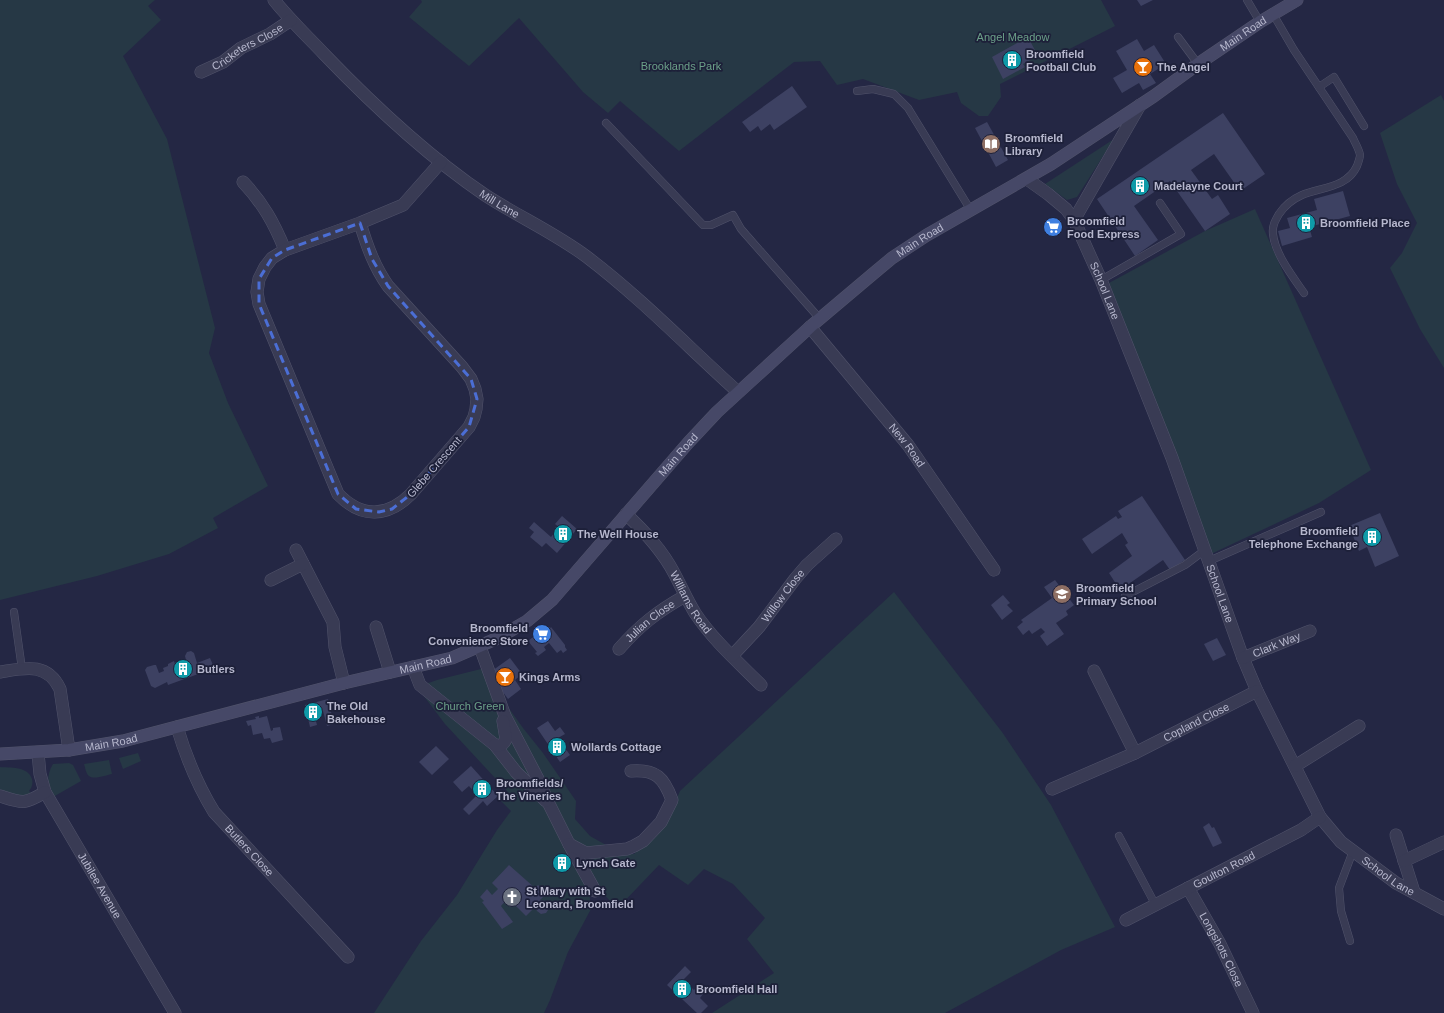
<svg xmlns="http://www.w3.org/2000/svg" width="1444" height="1013" font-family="Arial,sans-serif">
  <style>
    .green { fill: #263845 }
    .building { fill: #3d4162 }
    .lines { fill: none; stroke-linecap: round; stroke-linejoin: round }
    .lane-casing { stroke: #51536b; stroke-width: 8 }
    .street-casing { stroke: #51536b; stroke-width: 13 }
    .secondary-casing { stroke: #51536b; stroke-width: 13 }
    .lane { stroke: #393b54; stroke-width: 7 }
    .street { stroke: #393b54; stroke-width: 12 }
    .secondary { stroke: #464867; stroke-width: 12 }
    .marked { fill: none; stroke: #4b6ed5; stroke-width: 3; stroke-dasharray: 8 5; stroke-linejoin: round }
    .labels { text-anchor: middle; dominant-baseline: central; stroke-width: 3.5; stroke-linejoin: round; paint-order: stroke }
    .street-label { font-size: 11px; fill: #b6b7cd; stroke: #1d2039 }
    .park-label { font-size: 11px; fill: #6ba088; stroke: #1d2039 }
    .poi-label { font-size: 11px; font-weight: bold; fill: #b6b7cd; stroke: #1d2039; text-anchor: start }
  </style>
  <rect width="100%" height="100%" fill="#242744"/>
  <g class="green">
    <path d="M0,0H155L148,6L161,20L123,56L167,139L215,328L209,353L228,403L268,486L213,518L218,528L169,554L97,576L0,600Z"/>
    <path d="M421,0H1101L1115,26L1000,84L1001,97L988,116H979L961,103L957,92L919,100L863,79L837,85L820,61L794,62L679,151L620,101L608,113L583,92L519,18L469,66L409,17L422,2Z"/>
    <path d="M1441,95L1444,101V368L1420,329L1390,268L1402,253L1417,223L1397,184L1380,133Z"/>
    <path d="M1114,139L1077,197L1067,200L1045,184Z"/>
    <path d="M1255,209L1371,470L1319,503L1211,554L1109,283L1205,231Z"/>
    <path d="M894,592L1002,732L1051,805L1115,927L1061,950L945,1013H712L774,973L747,939L765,918L733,884L704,869L688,885L659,865L617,909L595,884L589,890L591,909L568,952L550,1000L544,1013H374L421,941L457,895L497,830L511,811L501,801L508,792L445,724L417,687L437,680L481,669L523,728L543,753L576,801L575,819L590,836L622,854H634L667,820L680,791Z"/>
    <path d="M138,753L141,761L123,769L119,758Z"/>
    <path d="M109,760L112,774C107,775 94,780 89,776C86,774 85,767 84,764Z"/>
    <path d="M69,763L73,765L81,781L53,797C47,787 46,775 53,764Z"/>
    <path d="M0,767C10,768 28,766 32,779C33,784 32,787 29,791L31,793C22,800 9,793 0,790Z"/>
  </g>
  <g class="building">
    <path d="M1137,0H1153L1141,6Z"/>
    <path d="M1028,37L1038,56L1023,64L1025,67L1003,79L992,57Z"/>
    <path d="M1137,39L1144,51L1154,45L1166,64L1150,74L1156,83L1143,90L1139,83L1122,93L1113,78L1127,70L1116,51Z"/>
    <path d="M792,86L807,107L774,130L770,124L761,131L758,126L750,132L742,122Z"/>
    <path d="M1223,113L1265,174L1240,191L1214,154L1191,170L1212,199L1218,195L1230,214L1205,231L1170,181L1134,206L1158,240L1135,256L1097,199Z"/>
    <path d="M987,122L1008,160L996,167L975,128Z"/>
    <path d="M1343,191L1350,216L1309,227L1312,237L1282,246L1278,231L1290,228L1287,218L1317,210L1314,199Z"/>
    <path d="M1142,496L1185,560L1170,570L1163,560L1120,590L1109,573L1132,556L1125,545L1128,543L1122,533L1092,554L1082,539L1116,516L1118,519L1122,517L1118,511Z"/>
    <path d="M1380,513L1399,556L1375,567L1367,547L1359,551L1349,526Z"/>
    <path d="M562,516L577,529L557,553L546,543L542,547L530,537L534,532L529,528L534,522L551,537L559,527L555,524Z"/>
    <path d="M1055,580L1074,605L1066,611L1068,615L1056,623L1064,634L1047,646L1040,636L1045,632L1041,628L1032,634L1029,630L1023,635L1017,627L1023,622L1021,620L1052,598L1044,587Z"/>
    <path d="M1003,595L1010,603L1007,605L1013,611L1002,620L991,605Z"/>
    <path d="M546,627L549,630L551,627L565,645V647L567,650L563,653L561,650L557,653L549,643L544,647L546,650L538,656L535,653L537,652L528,641Z"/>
    <path d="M1217,638L1226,655L1213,661L1204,644Z"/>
    <path d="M191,651L194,653L197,663L210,658L213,665L200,670L201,673L168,685L167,682L155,688L151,686L145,670L147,667L154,665H156L159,673L164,671L163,668L168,666V664L174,661L175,664L186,660L185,656L187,652Z"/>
    <path d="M510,658L522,674L515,680L521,689L508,699L489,673Z"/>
    <path d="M328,699L334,724L327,726L323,711L314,713L317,725L310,727L305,705Z"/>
    <path d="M259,716V718L267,716L271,731L273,730V728L280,727L283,740L272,743L270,738L264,739L262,733L253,735L251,725L248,726L246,721L256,719L255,717Z"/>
    <path d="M548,721L555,731L560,727L565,734L558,738L570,755L560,762L537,728Z"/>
    <path d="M436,746L449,759L432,775L419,762Z"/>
    <path d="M471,766L498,796L487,806L483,801L469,815L463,809L477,795L469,786L462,792L453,782Z"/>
    <path d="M1209,823L1212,828L1214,827L1222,843L1213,847L1203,827Z"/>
    <path d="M562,858L567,862L562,867L558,864Z"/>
    <path d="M509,865L535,888L538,885L543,889L540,892L544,896L540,900L546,901L550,907L546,913L541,914L537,911L535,907L526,916L508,898L501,906L513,922L502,929L482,902L484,901L480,897L487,889L492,895L498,889L492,883Z"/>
    <path d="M685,966L691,972L683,980L694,990L699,984L704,989L701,991L703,994L700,998L708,1006L701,1013H697L667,985Z"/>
  </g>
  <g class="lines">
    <g class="lane-casing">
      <g id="lane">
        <path d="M1247,0L1260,22"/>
        <path d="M1273,14L1294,50L1353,138C1355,143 1359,149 1360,155C1360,158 1358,163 1357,166C1347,188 1321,187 1302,195C1293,199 1285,205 1279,214C1275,221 1272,226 1273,234C1275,254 1293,277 1304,293"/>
        <path d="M1178,37L1198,64"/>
        <path d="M1319,87L1334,77L1364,126"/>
        <path d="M857,91L873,89L894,94L908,108L970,209"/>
        <path d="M606,123L703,225H711L733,215L741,229L820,319"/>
        <path d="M1101,280L1181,234L1160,203"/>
        <path d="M1209,561L1321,512"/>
        <path d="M1125,596L1185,565L1205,550"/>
        <path d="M14,612L22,669"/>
        <path d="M1119,836L1155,904"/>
        <path d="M1350,941L1341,911L1339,888L1353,851"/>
      </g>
    </g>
    <g class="street-casing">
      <g id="street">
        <path id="s1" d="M274,0C289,19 307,36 324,54C373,105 426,155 485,195C519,217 555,233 587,257C641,298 688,347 738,392"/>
        <path id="s2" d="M201,72L223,62L241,48L270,34L291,20"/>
        <path id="s3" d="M1027,179L1048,194L1066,209L1074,220L1101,280L1172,458L1243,658L1257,691L1320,817L1341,842L1396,883L1444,909"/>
        <path d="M243,182C263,203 274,223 285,250"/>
        <path d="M1074,220L1140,105"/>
        <path d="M360,223C367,246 374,266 388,286L462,367L471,379L475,389L477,399L476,409L474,417L469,427L411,494C388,517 362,519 338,494L259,304L257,292L259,279L265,267L272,258L285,250L360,223L403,205L441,162"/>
        <path id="s4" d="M810,327L908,445L994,570"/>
        <path id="s5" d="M626,514C645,532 662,550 674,573C681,586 687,600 695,613C713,640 738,662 761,685"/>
        <path d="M296,550L333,622L335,647L344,683"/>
        <path d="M271,580L303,564"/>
        <path d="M376,627L390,672"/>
        <path d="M480,647L505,716L538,779L548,802L569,844L595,891"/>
        <path id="s6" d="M619,649C639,626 658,611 685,596"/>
        <path id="s7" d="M732,656L759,627L795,579L807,565L836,539"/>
        <path id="s8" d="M1243,658L1310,631"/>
        <path d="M413,667L420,685L495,745L516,772L546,801"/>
        <path d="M1094,671L1135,753"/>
        <path d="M0,672C25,668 47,662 60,689L69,750"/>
        <path id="s9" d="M177,727C186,757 198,786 214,812L348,957"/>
        <path d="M495,745C501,746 503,745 506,739L503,721"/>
        <path id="s10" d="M38,753L40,774L45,792L175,1013"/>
        <path d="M1295,766L1359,726"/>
        <path id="s11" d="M1052,789L1135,753L1257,691"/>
        <path d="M0,796C22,803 24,805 45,792"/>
        <path d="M1396,835L1414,892"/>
        <path d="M569,844L586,853L627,849L634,846L643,841L661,822L672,800C664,778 656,769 631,771"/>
        <path d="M1404,861L1444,842"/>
        <path id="s12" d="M1188,888L1220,944L1253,1013"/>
        <path id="s13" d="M1126,920L1301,830L1320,817"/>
      </g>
    </g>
    <g class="secondary-casing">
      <g id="secondary">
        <path id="s14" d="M0,754L69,750L123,741L344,683L452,658L498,638L527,621L552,600L688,443L717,412L810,327L874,273L892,258L927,235L1051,164L1154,96L1198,64L1260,22L1297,0"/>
      </g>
    </g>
    <use href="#lane" class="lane"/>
    <use href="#street" class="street"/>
    <use href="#secondary" class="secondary"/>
  </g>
  <path class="marked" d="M360,223L372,259L388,286L471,379L477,399L469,427L411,494L392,509L379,512L356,509L338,494L259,304V279L272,258L285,250Z"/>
  <defs>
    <g id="building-disc" transform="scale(1)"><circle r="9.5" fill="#0f9aa8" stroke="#1d2039"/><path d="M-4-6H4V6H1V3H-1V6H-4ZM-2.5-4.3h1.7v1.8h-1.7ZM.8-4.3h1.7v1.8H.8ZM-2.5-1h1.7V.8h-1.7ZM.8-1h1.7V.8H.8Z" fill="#fff"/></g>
    <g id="bar-disc" transform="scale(1)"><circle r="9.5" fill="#e8710a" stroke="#1d2039"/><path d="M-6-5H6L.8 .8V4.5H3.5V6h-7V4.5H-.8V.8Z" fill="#fff"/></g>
    <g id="library-disc" transform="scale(1)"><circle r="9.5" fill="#8d6e63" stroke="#1d2039"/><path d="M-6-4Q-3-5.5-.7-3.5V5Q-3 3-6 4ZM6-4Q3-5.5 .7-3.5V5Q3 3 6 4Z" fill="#fff"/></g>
    <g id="supermarket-disc" transform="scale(1)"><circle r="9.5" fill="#3f7fe0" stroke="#1d2039"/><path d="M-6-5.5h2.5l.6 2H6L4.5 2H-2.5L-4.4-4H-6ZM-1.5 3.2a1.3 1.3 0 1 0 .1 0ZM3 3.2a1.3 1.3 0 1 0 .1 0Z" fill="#fff"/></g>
    <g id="school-disc" transform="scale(1)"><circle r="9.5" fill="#8d6e63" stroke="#1d2039"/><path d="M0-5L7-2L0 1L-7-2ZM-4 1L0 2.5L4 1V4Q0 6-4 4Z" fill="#fff"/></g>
    <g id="church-disc" transform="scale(1)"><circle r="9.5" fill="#6b7280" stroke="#1d2039"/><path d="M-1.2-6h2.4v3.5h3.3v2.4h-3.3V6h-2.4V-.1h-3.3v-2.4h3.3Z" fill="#fff"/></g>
  </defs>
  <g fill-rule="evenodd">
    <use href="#building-disc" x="1012" y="60"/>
    <use href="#bar-disc" x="1143" y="67"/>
    <use href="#library-disc" x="991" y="144"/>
    <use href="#building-disc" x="1140" y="186"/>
    <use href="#building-disc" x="1306" y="223"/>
    <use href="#supermarket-disc" x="1053" y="227"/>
    <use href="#building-disc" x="563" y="534"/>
    <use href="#building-disc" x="1372" y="537"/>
    <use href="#school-disc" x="1062" y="594"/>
    <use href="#supermarket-disc" x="542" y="634"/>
    <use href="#building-disc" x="183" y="669"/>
    <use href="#bar-disc" x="505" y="677"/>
    <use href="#building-disc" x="313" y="712"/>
    <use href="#building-disc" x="557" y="747"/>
    <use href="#building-disc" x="482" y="789"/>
    <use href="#building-disc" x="562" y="863"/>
    <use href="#church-disc" x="512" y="897"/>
    <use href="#building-disc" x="682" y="989"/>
  </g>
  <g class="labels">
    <g class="street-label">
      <text stroke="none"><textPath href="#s14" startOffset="1480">Main Road</textPath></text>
      <text stroke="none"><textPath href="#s2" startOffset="53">Cricketers Close</textPath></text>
      <text stroke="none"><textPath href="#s1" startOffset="305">Mill Lane</textPath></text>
      <text stroke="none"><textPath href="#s14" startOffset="1096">Main Road</textPath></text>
      <text stroke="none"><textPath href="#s3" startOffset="140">School Lane</textPath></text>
      <text stroke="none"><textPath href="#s4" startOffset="153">New Road</textPath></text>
      <text stroke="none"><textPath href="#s14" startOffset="772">Main Road</textPath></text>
      <text transform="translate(434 467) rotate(-49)">Glebe Crescent</text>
      <text stroke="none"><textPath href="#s3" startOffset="464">School Lane</textPath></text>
      <text stroke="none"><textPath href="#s7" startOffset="79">Willow Close</textPath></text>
      <text stroke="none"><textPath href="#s5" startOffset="110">Williams Road</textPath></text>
      <text stroke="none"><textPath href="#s6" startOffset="42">Julian Close</textPath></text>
      <text stroke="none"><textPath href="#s8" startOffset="36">Clark Way</textPath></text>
      <text stroke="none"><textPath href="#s14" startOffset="436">Main Road</textPath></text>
      <text stroke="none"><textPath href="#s11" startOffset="159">Copland Close</textPath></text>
      <text stroke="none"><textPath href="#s14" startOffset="112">Main Road</textPath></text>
      <text stroke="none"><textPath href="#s9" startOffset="145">Butlers Close</textPath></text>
      <text stroke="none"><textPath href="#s13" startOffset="110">Goulton Road</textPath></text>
      <text stroke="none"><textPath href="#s3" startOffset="800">School Lane</textPath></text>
      <text stroke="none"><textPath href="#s10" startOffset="148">Jubilee Avenue</textPath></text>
      <text stroke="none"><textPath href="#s12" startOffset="70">Longshots Close</textPath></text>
    </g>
    <g class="park-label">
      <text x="1013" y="37">Angel Meadow</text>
      <text x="681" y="66">Brooklands Park</text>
      <text x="470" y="706">Church Green</text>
    </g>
    <g class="poi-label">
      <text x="1026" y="54">Broomfield<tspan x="1026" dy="13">Football Club</tspan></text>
      <text x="1157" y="67">The Angel</text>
      <text x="1005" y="138">Broomfield<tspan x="1005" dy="13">Library</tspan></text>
      <text x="1154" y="186">Madelayne Court</text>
      <text x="1067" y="221">Broomfield<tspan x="1067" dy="13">Food Express</tspan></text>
      <text x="1320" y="223">Broomfield Place</text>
      <text x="1358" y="531" text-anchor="end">Broomfield<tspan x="1358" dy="13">Telephone Exchange</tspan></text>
      <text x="577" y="534">The Well House</text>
      <text x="1076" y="588">Broomfield<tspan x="1076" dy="13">Primary School</tspan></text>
      <text x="528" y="628" text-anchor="end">Broomfield<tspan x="528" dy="13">Convenience Store</tspan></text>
      <text x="197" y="669">Butlers</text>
      <text x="519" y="677">Kings Arms</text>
      <text x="327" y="706">The Old<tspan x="327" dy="13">Bakehouse</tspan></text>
      <text x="571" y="747">Wollards Cottage</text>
      <text x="496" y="783">Broomfields/<tspan x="496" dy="13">The Vineries</tspan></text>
      <text x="576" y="863">Lynch Gate</text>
      <text x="526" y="891">St Mary with St<tspan x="526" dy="13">Leonard, Broomfield</tspan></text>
      <text x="696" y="989">Broomfield Hall</text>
    </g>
  </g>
</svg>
